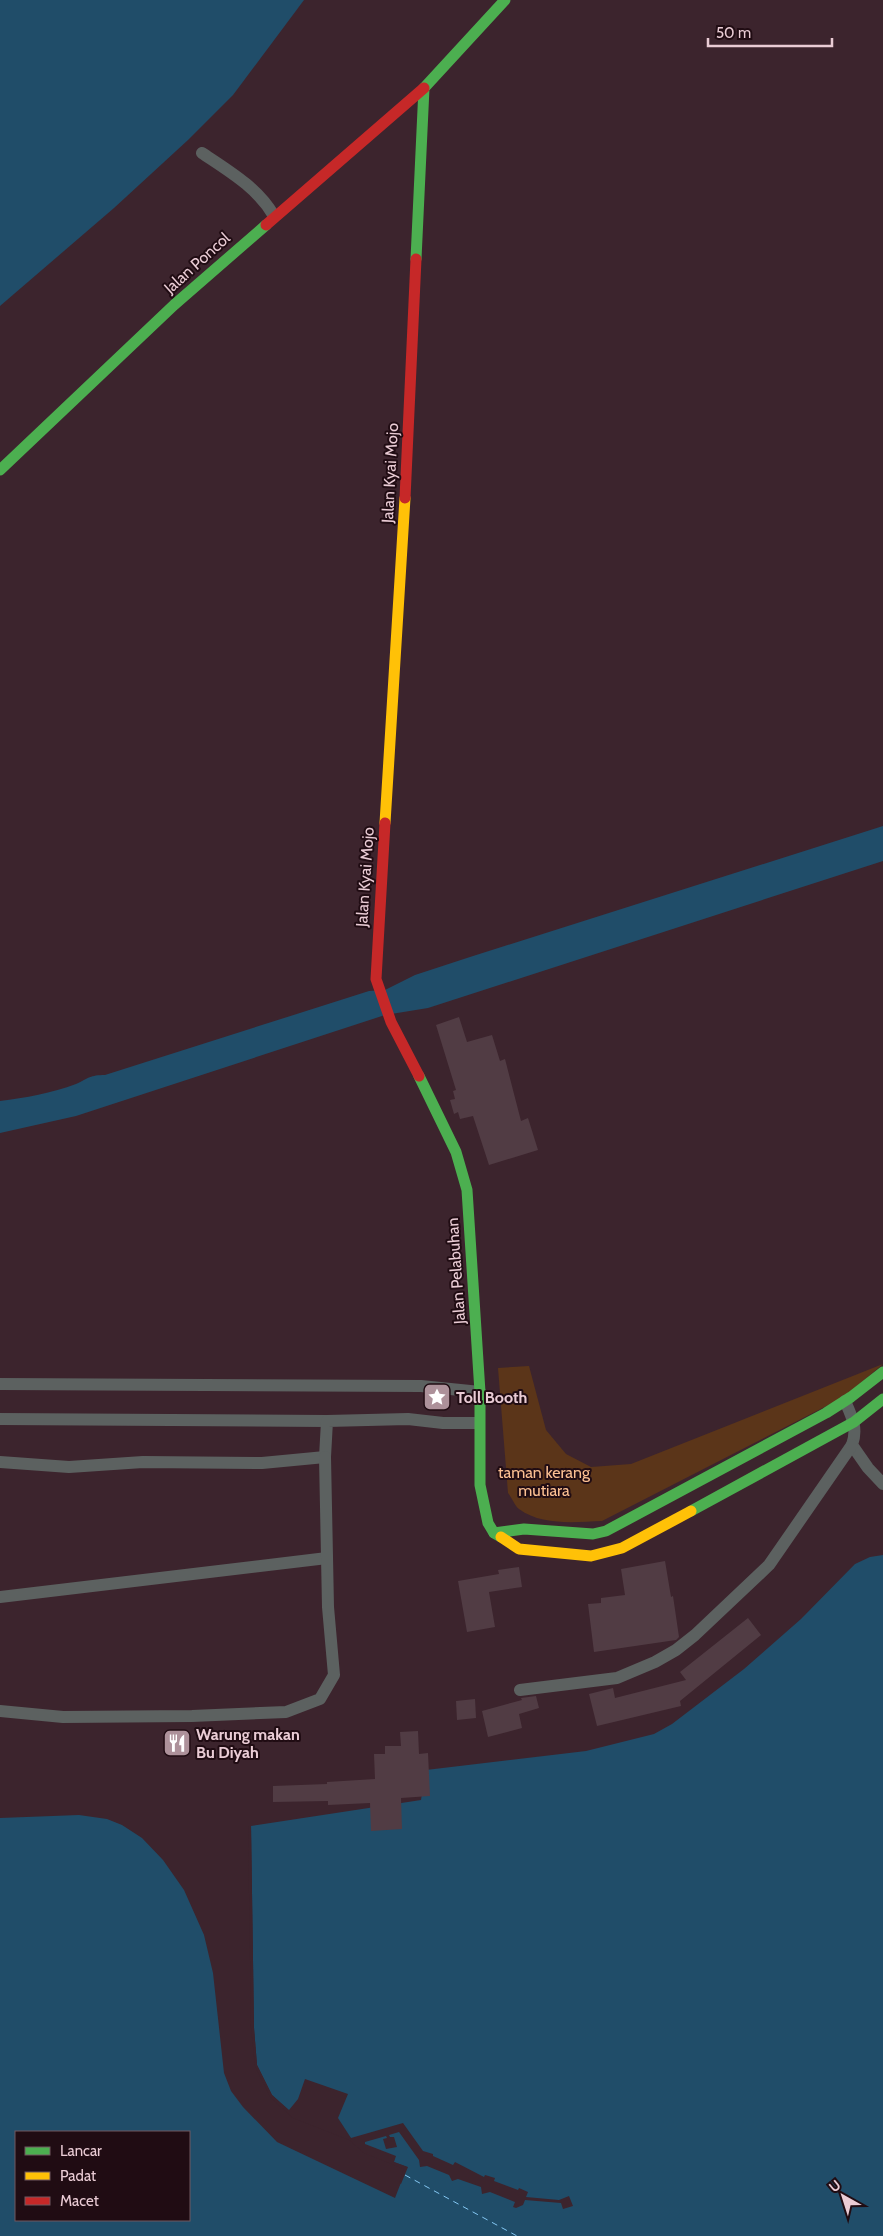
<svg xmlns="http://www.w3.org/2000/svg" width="883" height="2236" font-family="Cabin,sans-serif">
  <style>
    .green { fill: #5b3519 }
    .water { fill: #204d69; fill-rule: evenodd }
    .pier { fill: #3c242d }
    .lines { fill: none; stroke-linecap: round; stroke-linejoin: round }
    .ferry { stroke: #84c7f3; stroke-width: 1; stroke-dasharray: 6 5; stroke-linecap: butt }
    .building { fill: #513c44 }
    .street { stroke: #5c6160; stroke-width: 12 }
    .fast { stroke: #4caf50; stroke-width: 11 }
    .slow { stroke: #ffc107; stroke-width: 11 }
    .jam { stroke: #c62828; stroke-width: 11 }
    .labels { text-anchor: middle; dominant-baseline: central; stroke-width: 4; stroke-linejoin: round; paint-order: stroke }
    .street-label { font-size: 16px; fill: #eaccd5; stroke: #200c13 }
    .poi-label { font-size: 16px; font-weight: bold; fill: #eaccd5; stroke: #200c13; text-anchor: start }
    .park-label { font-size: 16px; fill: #fcc092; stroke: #200c13 }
  </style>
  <rect width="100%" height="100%" fill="#3c242d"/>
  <path class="green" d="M883,1364L844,1397L602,1521C575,1522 542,1526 519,1509C515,1506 512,1498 508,1493L498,1368L529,1366L546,1430L566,1454L591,1467L631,1464Z"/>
  <g class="water">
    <path d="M0,0H304L233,95L188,140L114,208L0,306Z"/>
    <path d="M883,826V861L428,1008L385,1015L76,1116L0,1133V1101C25,1098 52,1093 76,1084C89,1078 90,1075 105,1075L369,991L385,990L415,975L470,957Z"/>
    <path d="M883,1555V2236H0V1818L79,1815L107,1819L122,1825L142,1838L163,1860L184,1890L204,1935L213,1973L224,2073L231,2091L243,2107L277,2142L395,2198L407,2167L365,2151L351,2138L295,2116L272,2095L257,2065L254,2028L251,1826L421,1800L426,1770L586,1751L654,1734L672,1724L744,1669L801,1619L855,1564L870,1557ZM16,2132H189V2220H16Z"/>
  </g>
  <path class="pier" d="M248,1826H251L254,2028L257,2065L272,2095L289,2110L298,2099L305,2079L348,2094L338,2118L351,2138L403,2123L423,2151L433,2154V2156L453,2165L455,2162L484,2177L485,2175L495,2178L494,2181L518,2190L519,2188L528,2192L526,2197L559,2200L569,2196L573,2206L563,2209L561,2203L525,2200L523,2205L516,2208L513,2207L515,2202L490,2192L482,2194L481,2187L458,2179L452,2181L449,2175L427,2166L420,2167L419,2160L399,2132L389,2135L390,2137H394L397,2147L386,2149L383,2139L387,2138L386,2136L365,2142V2144L396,2156L394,2162L408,2167L401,2184L399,2183L404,2169L364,2153L349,2140L293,2118L270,2097L255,2066L251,2028Z"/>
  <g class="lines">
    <path class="ferry" d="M405,2175L517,2236"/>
  </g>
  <g class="building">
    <path d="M459,1017L467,1042L492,1035L500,1061L505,1059L521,1121L528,1118L538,1150L489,1165L473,1116L460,1119L458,1112L454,1114L450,1100L455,1099L453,1091L456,1090L436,1025Z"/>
    <path d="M665,1561L671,1597L673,1596L679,1637L676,1640L594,1652L588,1604L601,1603V1598L625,1595L621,1569Z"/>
    <path d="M519,1567L522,1587L489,1592L495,1627L467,1632L458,1581L499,1574L498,1570Z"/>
    <path d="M748,1618L761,1635L680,1701L681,1706L597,1726L589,1694L613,1688L615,1698L686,1680L680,1672Z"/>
    <path d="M536,1696L539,1708L519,1714L522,1728L488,1737L482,1711L522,1700L521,1698Z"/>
    <path d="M475,1699L476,1718L457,1720L456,1701Z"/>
    <path d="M418,1731L419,1754L428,1753L430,1796L401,1798L402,1829L371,1831L370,1803L328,1805V1801L273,1802V1786L327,1784V1782L375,1779L374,1754H385V1746H401L400,1732Z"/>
  </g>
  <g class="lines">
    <g class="street">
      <path d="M202,153C229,171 258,188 274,216"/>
      <path d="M0,1384L421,1386L480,1392"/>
      <path d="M845,1401C852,1417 858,1428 852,1445L868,1468L883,1484"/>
      <path d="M0,1419L327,1421"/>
      <path d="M0,1462L69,1467L143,1462L262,1463L325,1457L327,1421L408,1419L443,1423H478"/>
      <path d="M0,1597L327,1558"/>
      <path d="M520,1690L617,1678L655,1662L676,1650L695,1635L769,1565L852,1445"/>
      <path d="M0,1711L63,1717L192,1716L286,1712L320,1699L334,1675L328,1607L325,1457"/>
    </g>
    <g class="fast">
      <path d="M416,259L424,88L505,0"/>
      <path d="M0,470L174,305L266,225"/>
      <path d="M419,1076L456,1152L467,1190L480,1392V1485L488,1523L494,1533L501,1537"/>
      <path d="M691,1511L854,1422L883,1399"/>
      <path d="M494,1533L524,1529L593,1534L606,1531L826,1413L851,1397L883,1372"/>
    </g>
    <g class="slow">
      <path d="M385,823L405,498"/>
      <path d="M501,1537L519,1549L591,1556L622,1548L691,1511"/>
    </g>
    <g class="jam">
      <path d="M266,225L424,88"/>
      <path d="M405,498L416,259"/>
      <path d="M385,823L376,979L391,1022L419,1076"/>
    </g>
  </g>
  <defs>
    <g id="sight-square" transform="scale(1.4375)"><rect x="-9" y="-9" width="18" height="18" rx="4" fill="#ad919a" stroke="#200c13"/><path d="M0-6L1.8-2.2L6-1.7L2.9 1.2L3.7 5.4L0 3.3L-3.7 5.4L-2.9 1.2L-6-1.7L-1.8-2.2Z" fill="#fff"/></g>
    <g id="restaurant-square" transform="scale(1.4375)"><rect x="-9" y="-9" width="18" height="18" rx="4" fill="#ad919a" stroke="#200c13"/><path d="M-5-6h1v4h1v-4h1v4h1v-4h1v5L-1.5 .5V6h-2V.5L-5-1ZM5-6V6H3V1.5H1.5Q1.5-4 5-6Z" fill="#fff"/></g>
  </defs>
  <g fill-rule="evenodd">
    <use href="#sight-square" x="437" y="1397"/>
    <use href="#restaurant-square" x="177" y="1743"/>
  </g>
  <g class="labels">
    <g class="street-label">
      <text transform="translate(197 263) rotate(-42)">Jalan Poncol</text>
      <text transform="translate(390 473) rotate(-87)">Jalan Kyai Mojo</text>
      <text transform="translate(365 877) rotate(-86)">Jalan Kyai Mojo</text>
      <text transform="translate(456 1271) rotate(-94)">Jalan Pelabuhan</text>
    </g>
    <g class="poi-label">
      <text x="456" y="1397">Toll Booth</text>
      <text x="196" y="1734">Warung makan<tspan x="196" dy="18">Bu Diyah</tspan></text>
    </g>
    <g class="park-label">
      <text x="544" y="1472">taman kerang<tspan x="544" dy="18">mutiara</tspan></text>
    </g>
  </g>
  <rect x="15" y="2131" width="175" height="90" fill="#200c13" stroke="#715961"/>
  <rect x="25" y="2147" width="25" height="8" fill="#4caf50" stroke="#715961"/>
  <text x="60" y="2156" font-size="15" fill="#eaccd5">Lancar</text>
  <rect x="25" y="2172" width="25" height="8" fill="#ffc107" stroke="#715961"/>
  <text x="60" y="2181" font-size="15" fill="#eaccd5">Padat</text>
  <rect x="25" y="2197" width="25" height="8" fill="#c62828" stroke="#715961"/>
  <text x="60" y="2206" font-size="15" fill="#eaccd5">Macet</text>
  <g transform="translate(843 2196) rotate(321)" stroke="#200c13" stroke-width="4" paint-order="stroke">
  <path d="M0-4L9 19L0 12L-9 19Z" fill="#eaccd5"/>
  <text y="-8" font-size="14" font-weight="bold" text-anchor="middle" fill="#eaccd5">U</text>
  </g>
  <path d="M708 38v8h124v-8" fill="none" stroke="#eaccd5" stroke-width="2.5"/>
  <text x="716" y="38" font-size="15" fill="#eaccd5" stroke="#200c13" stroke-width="4" paint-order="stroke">50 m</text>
</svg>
